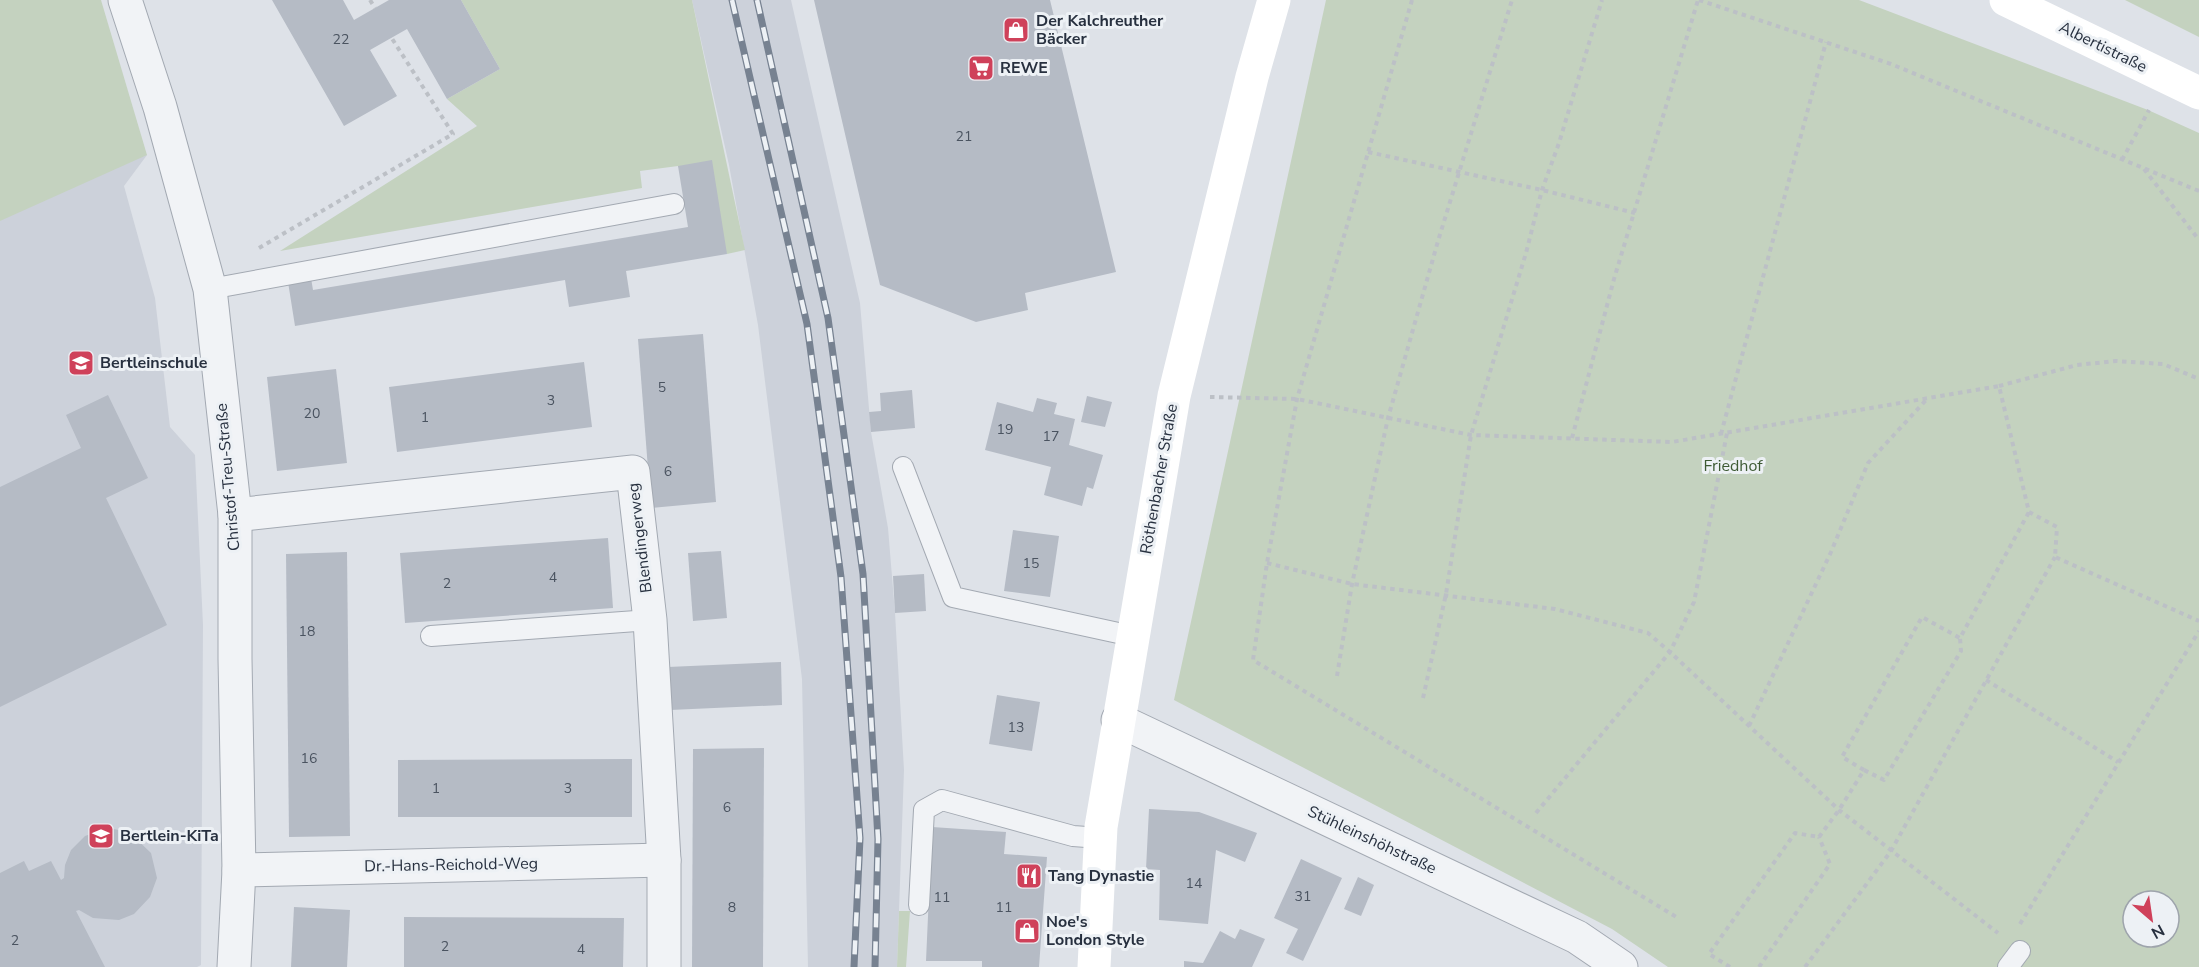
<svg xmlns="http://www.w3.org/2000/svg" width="2199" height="967" font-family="'Nunito Sans',sans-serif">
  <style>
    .built { fill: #ccd1da }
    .green { fill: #c4d2bf; fill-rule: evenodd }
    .building { fill: #b5bbc5 }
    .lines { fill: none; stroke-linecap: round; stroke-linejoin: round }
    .service-casing { stroke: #a3a9b2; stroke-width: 22 }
    .minor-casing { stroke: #a3a9b2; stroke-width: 35 }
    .path { stroke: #bcc0c6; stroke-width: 4; stroke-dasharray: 4.5 4.5; stroke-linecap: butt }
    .service { stroke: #f1f3f6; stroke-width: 20 }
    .minor { stroke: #f1f3f6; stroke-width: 33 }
    .secondary { stroke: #fff; stroke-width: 33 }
    .rail-casing { stroke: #778291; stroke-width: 7 }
    .rail { stroke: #edf1f5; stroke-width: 4.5; stroke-dasharray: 14; stroke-linecap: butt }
    .labels { text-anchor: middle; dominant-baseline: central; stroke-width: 6; stroke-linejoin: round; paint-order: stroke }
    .number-label { font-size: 14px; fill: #4a5360 }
    .poi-label { font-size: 16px; font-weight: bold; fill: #27303f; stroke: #edf1f5; text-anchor: start }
    .street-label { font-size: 16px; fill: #27303f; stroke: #edf1f5 }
    .park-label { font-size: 16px; fill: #3d5a34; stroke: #edf1f5 }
  </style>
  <rect width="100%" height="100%" fill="#dee2e8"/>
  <g class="built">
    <path d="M0,0L147,155L124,186L155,298L170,427L195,455L203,625L201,965L197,967H0Z"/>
    <path d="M692,0H791L860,303L871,432L888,528L895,613L904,770L897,967H808L802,679L758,325L729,165Z"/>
  </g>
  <g class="green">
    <path d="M0,0H101L147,155L0,221Z"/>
    <path d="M461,0H692L745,250L727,254L678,166L640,171L642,188L280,251L477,126L447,99L500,69Z"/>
    <path d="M1326,0H1859L2148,110L2199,133V967H1668L1612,929L1174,700ZM2133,901H2169V937H2133Z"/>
    <path d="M2125,0H2199V37Z"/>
    <path d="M899,911H910L906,967H897Z"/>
  </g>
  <g class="building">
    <path d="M272,0H343L354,20L389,0H461L500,69L447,99L407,29L370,50L397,96L344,126Z"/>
    <path d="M814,0H1050L1116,272L1025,293L1028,310L976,322L880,285Z"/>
    <path d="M712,160L727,254L626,271L630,297L569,307L565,280L295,326L288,282L311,278L313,290L688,227L678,166Z"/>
    <path d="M703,334L716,502L651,508L638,339Z"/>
    <path d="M584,362L592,427L397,452L389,387Z"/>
    <path d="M336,369L347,463L277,471L267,377Z"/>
    <path d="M912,390L915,428L871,432L869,412L881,411L880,393Z"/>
    <path d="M108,395L148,478L106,498L167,625L0,707V487L81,448L66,415Z"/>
    <path d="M1087,396L1112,402L1105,427L1081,422Z"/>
    <path d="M1037,398L1057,403L1054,414L1075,419L1069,445L1103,455L1093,489L1087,487L1082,506L1044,495L1051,467L985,450L997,402L1033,412Z"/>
    <path d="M1013,530L1059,536L1050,597L1004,591Z"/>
    <path d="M608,538L613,608L405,623L400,553Z"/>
    <path d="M721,551L727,618L693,621L688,553Z"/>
    <path d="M347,552L350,836L289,837L286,554Z"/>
    <path d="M924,574L926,611L895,613L893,576Z"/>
    <path d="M781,662L782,705L670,710L668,667Z"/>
    <path d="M997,695L1040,702L1032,751L989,744Z"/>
    <path d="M764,748L763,967H692L693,749Z"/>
    <path d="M632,759V817H398V760Z"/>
    <path d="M1149,809L1199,812L1257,833L1245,862L1216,850L1208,924L1159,920L1160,870L1146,869Z"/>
    <path d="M932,827L1006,832L1004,854L1047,857L1039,967H982V961H926Z"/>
    <path d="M108,828L129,832L151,853L157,878L150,897L134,914L119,920L93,918L79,910L76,911L105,967H0V873L24,861L29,871L51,861L61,880L64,878L65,865L71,850L85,836Z"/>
    <path d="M1301,859L1342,878L1303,961L1286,953L1298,929L1274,918Z"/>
    <path d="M1358,877L1374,885L1361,916L1344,909Z"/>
    <path d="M294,907L350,910L347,967H291Z"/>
    <path d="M404,917L624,918L623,967H404Z"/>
    <path d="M1240,929L1265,939L1252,967H1184V961L1203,963L1220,931L1235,939Z"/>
  </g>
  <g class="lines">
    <g class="service-casing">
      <g id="service">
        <path d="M210,289L674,204"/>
        <path d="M903,467L953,597L1132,636"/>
        <path d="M431,636L650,620"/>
        <path d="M919,905L924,810L942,800L1073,836L1100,838"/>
        <path d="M2008,967L2020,951"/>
      </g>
    </g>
    <g class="minor-casing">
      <g id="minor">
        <path d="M125,0L160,107L210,289L235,515V659L239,870L234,967"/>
        <path d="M235,515L633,472L650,620L664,860V967"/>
        <path d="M1118,720L1577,937L1621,967"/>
        <path d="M239,870L664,860"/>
      </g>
    </g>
    <g class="path">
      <path d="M370,0L375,8"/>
      <path d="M1412,0L1297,399L1267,563L1253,660L1678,918"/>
      <path d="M1699,0L1891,64L2199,191"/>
      <path d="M1368,152L1542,190L1635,213"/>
      <path d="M2122,160L2149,110"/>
      <path d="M2144,169L2199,240"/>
      <path d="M259,248L453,134L391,37"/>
      <path d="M1999,386L2077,365L2116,361L2163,364L2199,379"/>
      <path d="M1210,397L1297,399L1471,435L1672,442L1999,386L2029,512L2057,527L2055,557L2199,621"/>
      <path d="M1721,434L1826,42"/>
      <path d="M1572,438L1614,279L1698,0"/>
      <path d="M1267,563L1352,584L1555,609L1648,633L1670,652L1839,810L1998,933"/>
      <path d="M1337,676L1352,584L1388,418L1438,241L1512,0"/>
      <path d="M1986,680L2118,762"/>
      <path d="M1423,698L1446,594L1471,435L1526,253L1542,190L1559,143L1602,0"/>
      <path d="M1749,726L1831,552L1868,463L1927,399"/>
      <path d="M1864,770L1842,757L1922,617L1960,638"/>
      <path d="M1536,813L1670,652L1694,602L1727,433"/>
      <path d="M1819,837L1839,810L1864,770L1884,780L1961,651L1960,638L2029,512"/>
      <path d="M2020,924L2199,631"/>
      <path d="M1730,967L1709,954L1795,833L1819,837"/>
      <path d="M1759,967L1830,864L1819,837"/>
      <path d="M1805,967L1891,851L2055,557"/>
    </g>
    <use href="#service" class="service"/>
    <use href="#minor" class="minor"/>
    <g class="secondary">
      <path d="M2006,0L2199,93"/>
      <path d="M1094,967L1101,827L1174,396L1252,77L1274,0"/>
    </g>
    <g class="rail-casing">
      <g id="rail">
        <path d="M732,0L807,324L841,577L860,838L854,967"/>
        <path d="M757,0L828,318L863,574L878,839L875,967"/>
      </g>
    </g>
    <use href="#rail" class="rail"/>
  </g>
  <defs>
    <g id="shop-square" transform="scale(1.35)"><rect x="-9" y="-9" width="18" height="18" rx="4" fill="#cf415a" stroke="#edf1f5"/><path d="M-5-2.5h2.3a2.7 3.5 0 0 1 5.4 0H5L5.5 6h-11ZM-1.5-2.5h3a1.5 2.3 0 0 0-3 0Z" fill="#fff"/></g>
    <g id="supermarket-square" transform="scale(1.35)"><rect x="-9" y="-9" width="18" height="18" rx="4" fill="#cf415a" stroke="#edf1f5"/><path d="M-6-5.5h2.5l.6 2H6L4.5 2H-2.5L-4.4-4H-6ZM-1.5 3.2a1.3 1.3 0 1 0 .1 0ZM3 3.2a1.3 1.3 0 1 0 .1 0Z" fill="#fff"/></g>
    <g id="school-square" transform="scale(1.35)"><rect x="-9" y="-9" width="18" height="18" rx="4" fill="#cf415a" stroke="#edf1f5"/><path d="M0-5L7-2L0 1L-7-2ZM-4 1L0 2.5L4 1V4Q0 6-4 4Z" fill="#fff"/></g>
    <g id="restaurant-square" transform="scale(1.35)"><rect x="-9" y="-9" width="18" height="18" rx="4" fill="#cf415a" stroke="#edf1f5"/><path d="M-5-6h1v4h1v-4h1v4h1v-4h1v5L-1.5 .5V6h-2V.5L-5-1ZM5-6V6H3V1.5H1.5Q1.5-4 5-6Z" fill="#fff"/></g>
  </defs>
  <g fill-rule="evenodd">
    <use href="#shop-square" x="1016" y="30"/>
    <use href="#supermarket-square" x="981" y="68"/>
    <use href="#school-square" x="81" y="363"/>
    <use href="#school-square" x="101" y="836"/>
    <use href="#restaurant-square" x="1029" y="876"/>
    <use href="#shop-square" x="1027" y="931"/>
  </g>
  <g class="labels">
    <g class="number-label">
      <text x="341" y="39">22</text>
      <text x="964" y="136">21</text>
      <text x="662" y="387">5</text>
      <text x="551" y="400">3</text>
      <text x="312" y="413">20</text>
      <text x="425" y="417">1</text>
      <text x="1005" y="429">19</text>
      <text x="1051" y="436">17</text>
      <text x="668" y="471">6</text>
      <text x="1031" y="563">15</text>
      <text x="553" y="577">4</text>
      <text x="447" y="583">2</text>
      <text x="307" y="631">18</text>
      <text x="1016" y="727">13</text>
      <text x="309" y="758">16</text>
      <text x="436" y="788">1</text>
      <text x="568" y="788">3</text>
      <text x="727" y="807">6</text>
      <text x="1194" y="883">14</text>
      <text x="1303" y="896">31</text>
      <text x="942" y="897">11</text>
      <text x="732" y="907">8</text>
      <text x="1004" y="907">11</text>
      <text x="15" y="940">2</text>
      <text x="445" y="946">2</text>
      <text x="581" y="949">4</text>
    </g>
    <g class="poi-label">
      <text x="1036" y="21">Der Kalchreuther<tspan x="1036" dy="18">Bäcker</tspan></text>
      <text x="1000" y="68">REWE</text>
      <text x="100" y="363">Bertleinschule</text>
      <text x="120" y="836">Bertlein-KiTa</text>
      <text x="1048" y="876">Tang Dynastie</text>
      <text x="1046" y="922">Noe's<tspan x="1046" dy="18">London Style</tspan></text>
    </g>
    <g class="street-label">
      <text transform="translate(2103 47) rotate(26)">Albertistraße</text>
      <text transform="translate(228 477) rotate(-95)">Christof-Treu-Straße</text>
      <text transform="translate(1159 479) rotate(-80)">Röthenbacher Straße</text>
      <text transform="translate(640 538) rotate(-97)">Blendingerweg</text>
      <text transform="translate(1372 840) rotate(25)">Stühleinshöhstraße</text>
      <text transform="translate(451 865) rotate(-1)">Dr.-Hans-Reichold-Weg</text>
    </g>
    <g class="park-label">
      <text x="1733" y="466">Friedhof</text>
    </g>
  </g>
  <g transform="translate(2151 919) rotate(151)"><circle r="28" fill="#edf1f5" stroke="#9ea4ac" stroke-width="1.5"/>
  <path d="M0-4.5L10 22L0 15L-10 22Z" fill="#cf415a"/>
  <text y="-9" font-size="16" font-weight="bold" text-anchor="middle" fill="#27303f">N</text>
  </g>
</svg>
